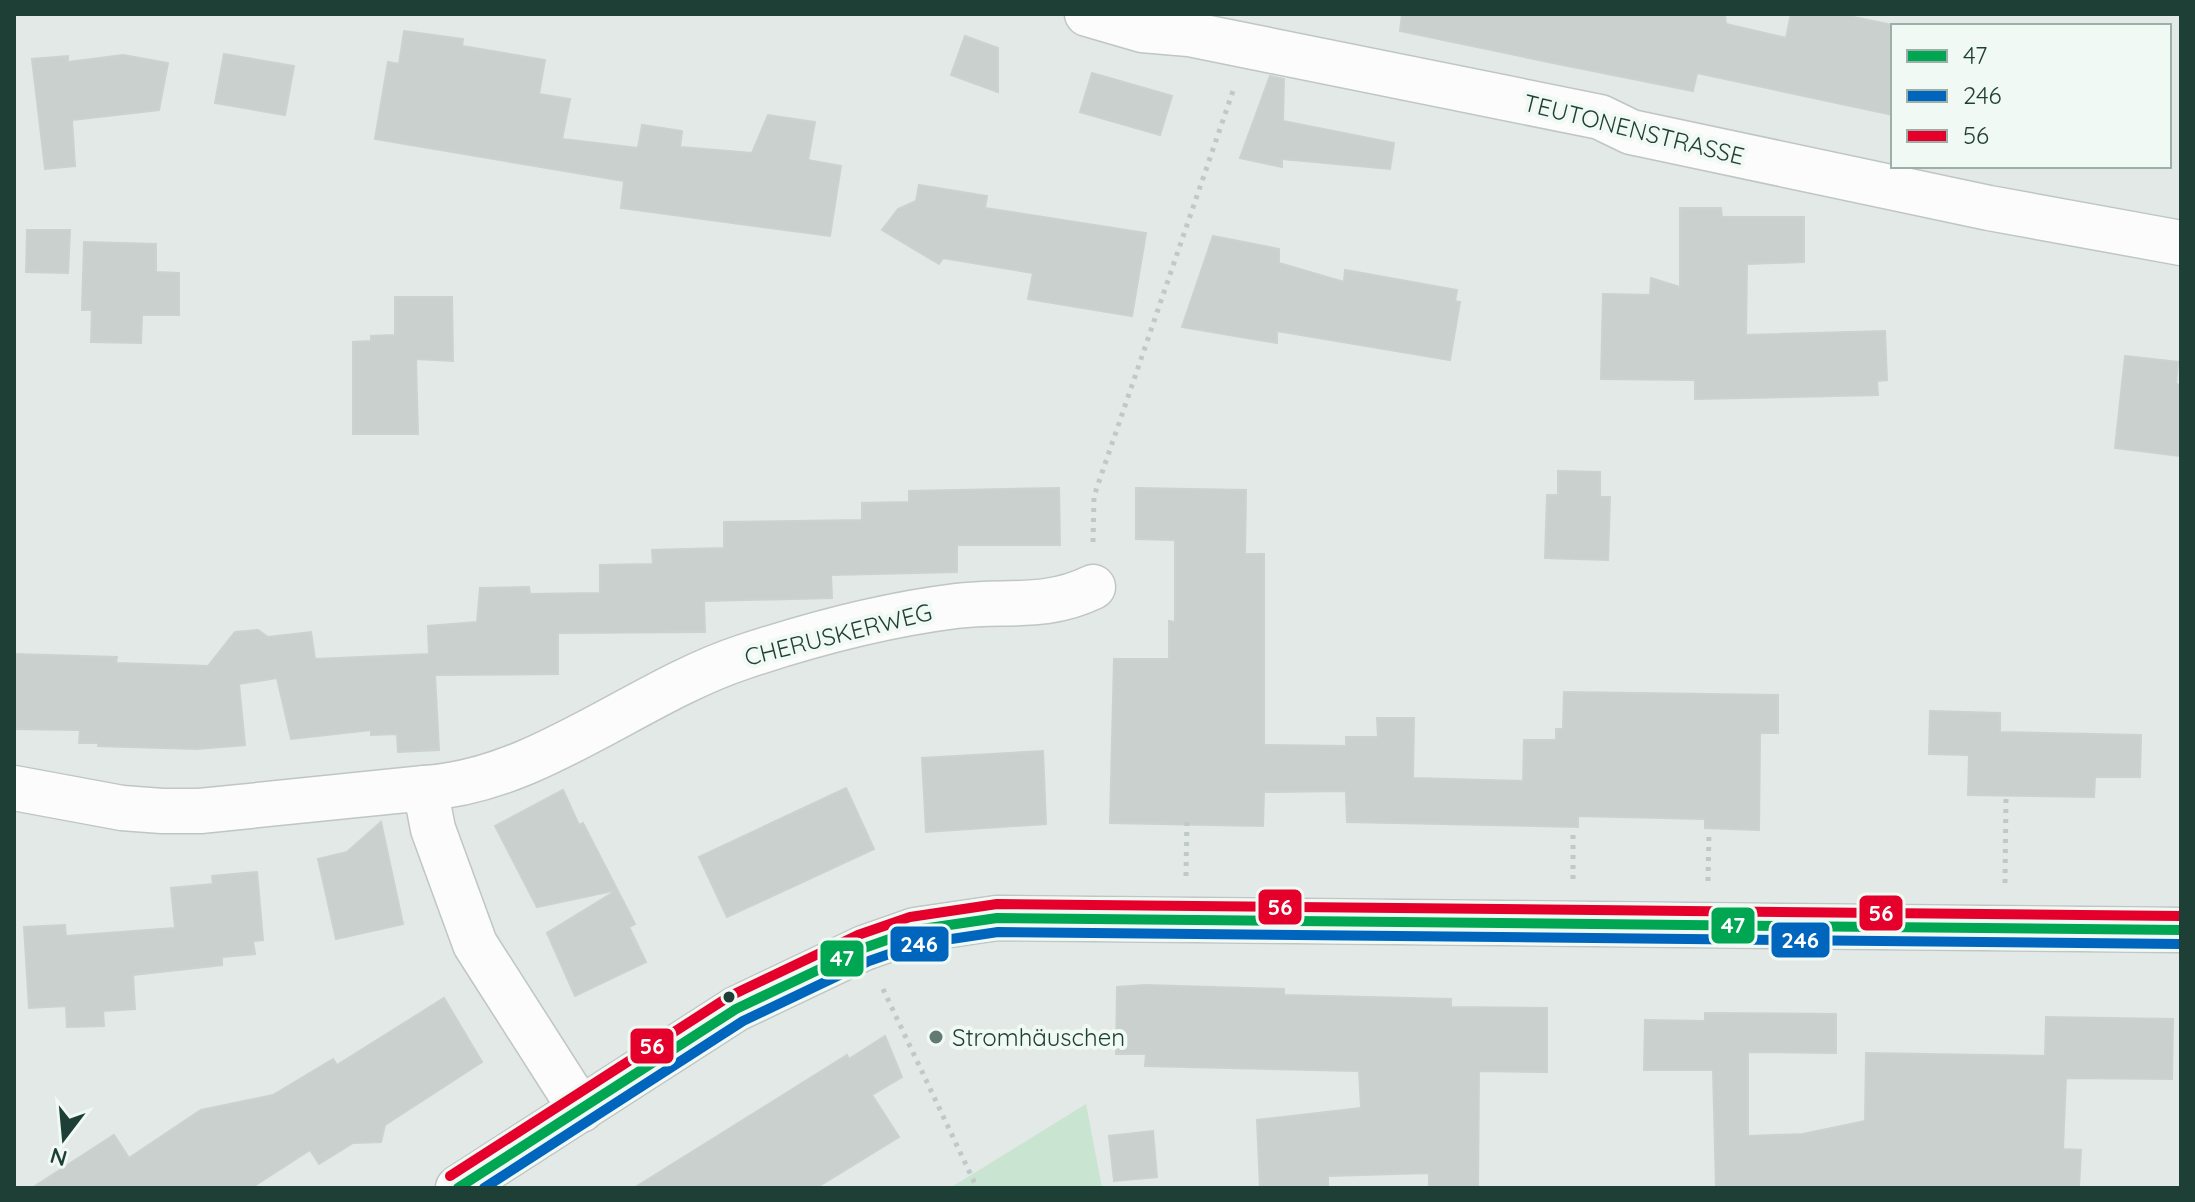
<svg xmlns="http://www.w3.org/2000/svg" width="2195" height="1202" font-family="Quicksand,sans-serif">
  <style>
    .green { fill: #c9e4d1 }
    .building { fill: #c9d0cd; stroke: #cbd2cf; stroke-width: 2 }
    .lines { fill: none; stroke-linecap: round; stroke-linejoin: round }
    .minor-casing { stroke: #bfc6c3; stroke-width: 47 }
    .path { stroke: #bfcac6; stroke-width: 5; stroke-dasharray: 4 6; stroke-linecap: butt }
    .minor { stroke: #fbfcfb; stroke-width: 44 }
    .bus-1-casing { stroke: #f0f9f4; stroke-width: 16 }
    .bus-2-casing { stroke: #f0f9f4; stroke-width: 16 }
    .bus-3-casing { stroke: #f0f9f4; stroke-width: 16 }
    .bus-1 { stroke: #00a651; stroke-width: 10 }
    .bus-2 { stroke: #0065bd; stroke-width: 10 }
    .bus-3 { stroke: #e4002b; stroke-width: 10 }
    .bus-dot { fill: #1e3f35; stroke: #f0f9f4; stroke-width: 3 }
    .poi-dot { fill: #637a73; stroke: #f0f9f4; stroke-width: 3 }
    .labels { text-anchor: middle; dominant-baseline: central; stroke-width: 8; stroke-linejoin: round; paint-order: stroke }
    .street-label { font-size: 24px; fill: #1e3f35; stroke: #f0f9f4 }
    .poi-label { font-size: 24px; fill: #1e3f35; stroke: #f0f9f4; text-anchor: start }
    .line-badge { stroke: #f0f9f4; stroke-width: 3 }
    .badge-label { font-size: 22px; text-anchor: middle; font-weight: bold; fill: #fff }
  </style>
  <rect width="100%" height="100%" fill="#e2e9e6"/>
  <path class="green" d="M1086,1104L1102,1188H950Z"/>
  <g class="building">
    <path d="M1402,14H1725L1726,24L1786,38L1791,14H1839L1893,25V115L1697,73L1693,91L1553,63L1400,31Z"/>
    <path d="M404,31L463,39L462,46L545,60L539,94L570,99L562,139L638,148L642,125L682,131L680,147L752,153L768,115L815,122L808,160L841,166L830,236L621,208L624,181L375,139L388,62L399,64Z"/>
    <path d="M965,36L998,48V92L951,75Z"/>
    <path d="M224,54L294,66L285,115L215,103Z"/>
    <path d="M123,55L168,63L159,110L72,120L75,166L45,169L32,59L68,56V62Z"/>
    <path d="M1092,73L1172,96L1160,135L1080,112Z"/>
    <path d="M1270,76L1284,79L1283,121L1394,143L1390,169L1282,159V167L1240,158Z"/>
    <path d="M919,185L987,196L985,208L1146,233L1132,316L1028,299L1033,273L943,258L939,264L882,230L898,209L916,201Z"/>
    <path d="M1680,208H1721L1722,217H1804V262L1747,264L1746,335L1885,331L1887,380L1877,381L1878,395L1695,399V380L1601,379L1603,294L1650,295L1651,278L1680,287Z"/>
    <path d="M27,230H70L68,273L26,272Z"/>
    <path d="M1213,236L1279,249V263L1344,282L1345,270L1457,290L1455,301L1460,302L1450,360L1277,331V343L1182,327Z"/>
    <path d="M84,242L156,244V272L179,273V315H142L141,343L91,342L92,310H82Z"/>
    <path d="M395,297H452L453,361L416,359L418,434H353V342L371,341V336L395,335Z"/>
    <path d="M2125,356L2178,362L2176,384L2181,385V456L2115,448Z"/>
    <path d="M1558,471L1600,472V497H1610L1608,560L1545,558L1547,495H1558Z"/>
    <path d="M1059,488L1060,545H957V572L831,575L832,598L704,601L705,632L558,633V674L435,675L439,750L398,752L397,734L371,735V730L291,739L277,678L239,684L245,745L196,749L98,746V743H79L80,730L14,729V654L117,657L116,663L208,666L235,632L258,630L268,637L311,632L315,659L429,654L428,626L477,622L480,588L529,587L530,594L600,593V565L653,564L652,550L724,548V522L862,520V503L909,502V491Z"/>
    <path d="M1136,488L1246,490L1245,554H1264V745L1346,746V737H1378L1377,718H1414L1413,778L1523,781L1524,740H1556V729H1563L1564,692L1778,695V733H1760L1759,830L1705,828V819L1578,816V827L1347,822L1346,791L1264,792L1263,826L1110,823L1114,659H1169V621L1175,622V540L1136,539Z"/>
    <path d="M1930,711L2000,713V732L2141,735L2140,777H2095L2094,797L1968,795L1969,755L1929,754Z"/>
    <path d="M1043,751L1046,824L926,832L922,758Z"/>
    <path d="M846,788L874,849L727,917L699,857Z"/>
    <path d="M563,790L579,825L583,823L635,924L629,927L646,962L575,996L547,933L617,890L537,907L495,826Z"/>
    <path d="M381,822L403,924L336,939L318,859L347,852Z"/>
    <path d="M257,872L263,940L253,941L255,954L222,957V965L133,975L135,1009L103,1011L104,1026L67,1027L66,1006L29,1008L24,927L65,925L66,936L175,928L171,888L213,884L212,876Z"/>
    <path d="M1145,985L1284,989V995L1451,999V1007L1547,1008V1072L1479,1071L1478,1188H1429V1173L1328,1176V1188H1260L1257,1120L1361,1108L1359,1071L1145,1066L1146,1054H1116L1117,987Z"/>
    <path d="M444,998L482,1062L385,1125L381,1142L353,1143L319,1164L310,1150L251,1188H32L114,1135L129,1158L201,1110L273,1095L333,1059L337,1065Z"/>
    <path d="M1705,1013L1836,1014V1053L1748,1052V1136L1803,1134L1865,1121L1866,1053L2045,1056L2046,1017L2173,1019L2172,1079L2066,1078L2063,1149L2081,1150L2079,1188H1716L1713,1070H1644L1645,1020L1705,1021Z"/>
    <path d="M885,1036L902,1077L872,1095L899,1137L816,1188H634L847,1055L849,1059Z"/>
    <path d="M1153,1131L1157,1177L1114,1181L1109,1136Z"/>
  </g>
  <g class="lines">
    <g class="minor-casing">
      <g id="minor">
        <path d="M1087,14L1142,30L1189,34L1600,117L1631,132L1989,208L2181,243"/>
        <path d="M14,788L122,808L162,811H200L425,788L433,829L475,944L581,1110"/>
        <path d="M425,788C538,781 637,692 743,657C812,634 884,615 956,606C1006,600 1046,610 1093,587"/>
        <path d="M458,1188L736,1009L864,948L915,930L997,918L2181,930"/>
      </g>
    </g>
    <g class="path">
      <path d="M1093,542L1094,496L1234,88"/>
      <path d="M1186,876L1187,817"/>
      <path d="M1573,879V832"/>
      <path d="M1708,881L1709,834"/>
      <path d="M2005,883L2006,796"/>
      <path d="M883,989L977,1188"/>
    </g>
    <use href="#minor" class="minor"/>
    <g class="bus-1-casing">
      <path id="bus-1" d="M458,1188L736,1009L864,948L915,930L997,918L2181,930"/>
    </g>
    <g class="bus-2-casing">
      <path id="bus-2" d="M484,1188L743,1021L869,961L918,944L998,932L2181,944"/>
    </g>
    <g class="bus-3-casing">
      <path id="bus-3" d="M450,1176L730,996L858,935L910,917L997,904L2181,916"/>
    </g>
    <use href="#bus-1" class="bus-1"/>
    <use href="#bus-2" class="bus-2"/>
    <use href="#bus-3" class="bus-3"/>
  </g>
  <circle class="bus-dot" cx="729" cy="997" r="7"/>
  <circle class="poi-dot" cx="936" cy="1037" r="8"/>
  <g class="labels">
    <g class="street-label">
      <text transform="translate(1634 129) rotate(14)">TEUTONENSTRASSE</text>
      <text transform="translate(838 634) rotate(-14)">CHERUSKERWEG</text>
    </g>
    <g class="poi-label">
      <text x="952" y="1037">Stromhäuschen</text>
    </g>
  </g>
  <g class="line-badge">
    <rect x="1257" y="888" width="46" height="38" rx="8" fill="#e4002b"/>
    <rect x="1858" y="894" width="46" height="38" rx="8" fill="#e4002b"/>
    <rect x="1710" y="906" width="46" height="39" rx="8" fill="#00a651"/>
    <rect x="1770" y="921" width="61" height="38" rx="8" fill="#0065bd"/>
    <rect x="889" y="925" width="61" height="38" rx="8" fill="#0065bd"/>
    <rect x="819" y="939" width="46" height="39" rx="8" fill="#00a651"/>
    <rect x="629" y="1027" width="46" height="38" rx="8" fill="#e4002b"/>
  </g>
  <g class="badge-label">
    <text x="1280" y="915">56</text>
    <text x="1881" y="921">56</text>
    <text x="1733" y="933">47</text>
    <text x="1800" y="948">246</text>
    <text x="919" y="952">246</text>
    <text x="842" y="966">47</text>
    <text x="652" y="1054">56</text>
  </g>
  <rect width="2195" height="1202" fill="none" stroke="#1e3f35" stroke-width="32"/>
  <rect x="1891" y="24" width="280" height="144" fill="#f0f9f4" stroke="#9cafa8" stroke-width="2"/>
  <rect x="1907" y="50" width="40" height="12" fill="#00a651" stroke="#9cafa8" stroke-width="2"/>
  <text x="1963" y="64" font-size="24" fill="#1e3f35">47</text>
  <rect x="1907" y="90" width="40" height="12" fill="#0065bd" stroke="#9cafa8" stroke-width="2"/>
  <text x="1963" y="104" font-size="24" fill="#1e3f35">246</text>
  <rect x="1907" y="130" width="40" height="12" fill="#e4002b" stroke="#9cafa8" stroke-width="2"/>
  <text x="1963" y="144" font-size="24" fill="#1e3f35">56</text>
  <g transform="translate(64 1138) rotate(196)" stroke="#f0f9f4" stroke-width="6" paint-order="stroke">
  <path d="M0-6L14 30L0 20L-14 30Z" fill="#1e3f35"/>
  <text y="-12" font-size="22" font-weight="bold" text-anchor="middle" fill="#1e3f35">N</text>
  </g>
</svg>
